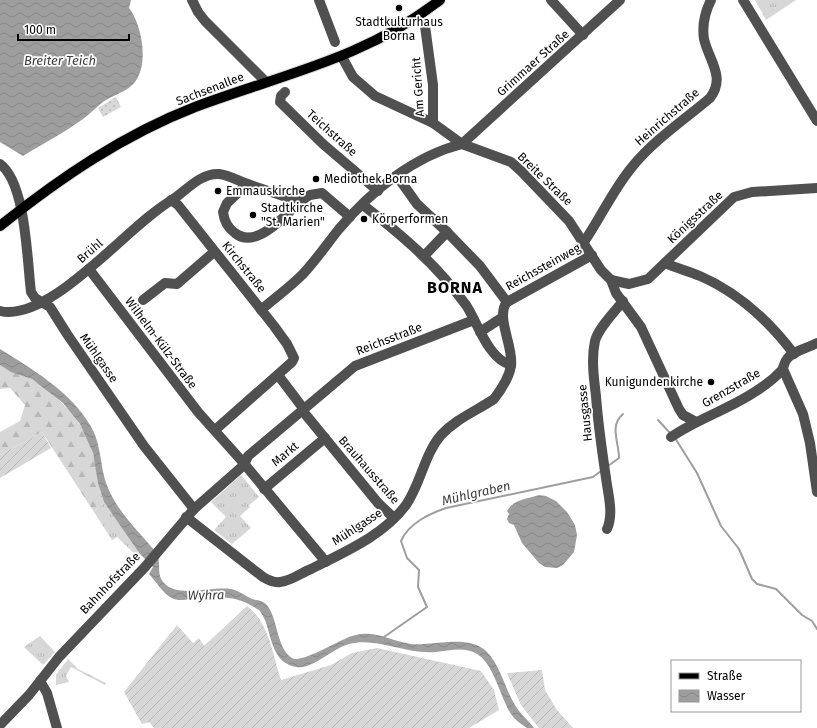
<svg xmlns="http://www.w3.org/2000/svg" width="817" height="728" font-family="'Fira Sans',sans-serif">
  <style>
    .grass { fill: url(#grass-tufts) }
    .forest { fill: url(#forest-firs) }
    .park { fill: url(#park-dots) }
    .garden { fill: url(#garden-furrows) }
    .water { fill: url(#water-waves) }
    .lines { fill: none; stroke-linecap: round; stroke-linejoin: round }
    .stream { stroke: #9e9e9e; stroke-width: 2 }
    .major-casing { stroke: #dbdbdb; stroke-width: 12 }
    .minor { stroke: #505050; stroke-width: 10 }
    .major { stroke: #000; stroke-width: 10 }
    .poi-dot { fill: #000; stroke: #fff; stroke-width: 1.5 }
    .labels { text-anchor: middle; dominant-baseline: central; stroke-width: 3.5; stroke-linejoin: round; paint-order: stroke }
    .poi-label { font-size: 12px; fill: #000; stroke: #fff; text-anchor: start }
    .street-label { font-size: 12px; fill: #000; stroke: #fff }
    .water-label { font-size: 13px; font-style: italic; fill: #3f3f3f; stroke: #fff }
    .district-label { font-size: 16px; font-weight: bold; letter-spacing: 1px; fill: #000; stroke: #fff }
  </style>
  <defs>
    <pattern id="grass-tufts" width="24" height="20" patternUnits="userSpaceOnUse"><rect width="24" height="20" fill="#d7d7d7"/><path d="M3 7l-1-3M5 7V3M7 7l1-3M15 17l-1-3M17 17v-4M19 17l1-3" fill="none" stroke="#b7b7b7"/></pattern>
    <pattern id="forest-firs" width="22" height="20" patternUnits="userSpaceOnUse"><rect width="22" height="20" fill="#d7d7d7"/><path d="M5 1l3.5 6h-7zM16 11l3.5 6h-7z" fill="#b7b7b7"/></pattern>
    <pattern id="park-dots" width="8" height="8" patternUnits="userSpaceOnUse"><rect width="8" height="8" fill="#d7d7d7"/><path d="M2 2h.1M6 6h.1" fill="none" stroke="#b7b7b7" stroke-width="1.8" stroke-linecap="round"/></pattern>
    <pattern id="garden-furrows" width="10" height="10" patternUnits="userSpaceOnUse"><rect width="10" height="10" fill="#d7d7d7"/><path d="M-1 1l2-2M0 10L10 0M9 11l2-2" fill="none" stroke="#b7b7b7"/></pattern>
    <pattern id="water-waves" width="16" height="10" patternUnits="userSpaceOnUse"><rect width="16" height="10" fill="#9e9e9e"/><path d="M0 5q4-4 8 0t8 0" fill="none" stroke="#868686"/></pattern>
  </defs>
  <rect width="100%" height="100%" fill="#fff"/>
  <g class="grass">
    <path d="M755,0H796L766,20Z"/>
    <path d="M241,475L259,497L249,505L250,507L240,516L251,528L232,544L214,530L226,517L211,502Z"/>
    <path d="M104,502C114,517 138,542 141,560L117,537L112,540L94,512Z"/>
    <path d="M40,636L55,652L43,665L24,647Z"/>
    <path d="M68,659L78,669L106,683L105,685L71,667L66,676L69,682L56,685V675Z"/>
  </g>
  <path class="forest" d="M0,365C10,372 23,374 33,380C59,397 86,423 93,454C97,471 98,486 104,502L94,512L42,432L0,455V432L20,421L25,405L10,388L0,389Z"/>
  <path class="park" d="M116,97L121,107L103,117L98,108Z"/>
  <g class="garden">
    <path d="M42,432L51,448L0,478V455Z"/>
    <path d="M247,606C269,622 273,656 281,680L331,665L352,653L377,648L481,671L494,690L499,710L469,728H154L149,722L142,724L124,692L177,625L193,643L199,638L204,646Z"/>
    <path d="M542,670L545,690L557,710L573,728H539L521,705L507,673Z"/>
  </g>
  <g class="water">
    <path d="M0,0H131L129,8C141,23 148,59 138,77C132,90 118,93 106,100C98,105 91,113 83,119C64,133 42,144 23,156L0,142Z"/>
    <path d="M0,349C32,369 71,392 90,425C100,441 100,459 104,476C112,507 136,528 155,551C163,561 155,573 164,583C177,598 212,586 231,589C239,591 244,595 252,599C255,600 259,600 263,602C278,610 275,648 292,658C301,664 339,640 352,636C375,629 389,641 411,644C433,646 468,634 486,651C501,666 504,687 515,705C520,714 528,720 534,728H527C521,724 515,720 511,714C500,697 494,664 477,654C464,646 449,651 436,652C406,655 378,637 349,644C333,648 312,670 296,667C273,663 272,639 265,620C263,617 262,613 259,610C233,593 219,598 190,599C184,600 177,601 172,598C163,594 156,581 149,574L153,567L140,554L104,502L98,483L93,453L80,424L63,403L32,379L11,372L0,365Z"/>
    <path d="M539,495L546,496L556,501L567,512L575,525L577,535L574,552L563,565L557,568L545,567L539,563L522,543L514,525L509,523L507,519L509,514L507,511C514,499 527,499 539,495Z"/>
  </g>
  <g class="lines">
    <g class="stream">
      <path d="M658,420L670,433"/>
      <path d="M675,438L697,473L721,526L739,549L752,579L757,584L776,589L802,615L812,621L817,629"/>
      <path d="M608,466L619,458C619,442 609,426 623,414"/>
      <path d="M384,637L427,607L418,587L419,570L407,558L401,541C409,523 429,514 446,508L593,477L601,471"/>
    </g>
    <g class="major-casing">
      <path id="major" d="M0,226C60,178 123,135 195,107C283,74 364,59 440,0"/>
    </g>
    <g class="minor">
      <path d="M192,0L198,12L205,21L266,82"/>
      <path d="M319,0L335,42"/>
      <path d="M551,0L583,35"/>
      <path d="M743,0L817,121"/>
      <path d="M425,26L433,85V123"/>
      <path d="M342,57L353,77L375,96L433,123L462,144L511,162L521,171L569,221L601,270L611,280L616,293L641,327L679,409L683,415L696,422"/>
      <path d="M285,92L281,96L280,102L323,144L378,191"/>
      <path d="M0,164C26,183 27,260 31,292L35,298L50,307L67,334L144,446L194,509"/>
      <path d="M397,176L417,204L447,232L480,266L507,302"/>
      <path d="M247,184L227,203L223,212C224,220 228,228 235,233C256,250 285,216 299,202"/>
      <path d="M171,200L178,205L274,326L287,344L294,358L292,362L215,430"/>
      <path d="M363,205C403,236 436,264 466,305C478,323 488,359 511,365"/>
      <path d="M584,242C601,217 613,190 632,167C654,140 684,120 710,98C726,77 709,61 704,39C702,26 705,12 711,0"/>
      <path d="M424,256L447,232"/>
      <path d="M665,263C676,268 688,271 700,276C737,292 769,321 794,354"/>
      <path d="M89,269L198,412L241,460L326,562"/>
      <path d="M611,280L629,284L648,279L734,197L752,192L817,188"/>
      <path d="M143,300L165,283L177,284L214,252"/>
      <path d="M261,310C275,298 290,287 303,274C316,260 327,244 339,229C371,191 414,156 462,144L620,0"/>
      <path d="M0,311C51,323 129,224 172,200C186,191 200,173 219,174C228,175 237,180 245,183C263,190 281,194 299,202L310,195L322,193L350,217"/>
      <path d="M480,332L503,317"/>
      <path d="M783,369L803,414L810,443L817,492"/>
      <path d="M278,375L303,408"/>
      <path d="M306,415L378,503L394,518"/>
      <path d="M671,437C697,419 727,410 753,393C763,387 774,379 782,370C784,367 784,362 787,359C793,351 808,348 817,343"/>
      <path d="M264,489L325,438"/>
      <path d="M186,517L263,577C268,580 274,583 280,582C291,581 301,573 311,569C344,552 383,536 406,505C421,483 424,455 441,435C456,419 476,411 494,399C501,390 509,377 511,366C514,347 495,316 507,302L592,255"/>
      <path d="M607,529C614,514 608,494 606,478C602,451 598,424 596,396C594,379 591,359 595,341C599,327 614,313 623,301"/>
      <path d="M40,681L47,693L57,728"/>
      <path d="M0,725L29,695L59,657L145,567L194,509L244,465L248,456L355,366L474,320"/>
    </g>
    <use href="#major" class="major"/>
  </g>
  <g class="poi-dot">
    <circle cx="399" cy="8" r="4"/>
    <circle cx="316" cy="179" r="4"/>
    <circle cx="218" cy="191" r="4"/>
    <circle cx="253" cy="215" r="4"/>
    <circle cx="364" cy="219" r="4"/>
    <circle cx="711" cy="382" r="4"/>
  </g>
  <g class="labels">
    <g class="poi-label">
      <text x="399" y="22" text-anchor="middle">Stadtkulturhaus<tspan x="399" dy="14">Borna</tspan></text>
      <text x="324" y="179">Mediothek Borna</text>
      <text x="226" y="191">Emmauskirche</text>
      <text x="261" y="208">Stadtkirche<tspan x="261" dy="14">"St. Marien"</tspan></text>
      <text x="372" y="219">Körperformen</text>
      <text x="703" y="382" text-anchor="end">Kunigundenkirche</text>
    </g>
    <g class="street-label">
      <text transform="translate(533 63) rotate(-42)">Grimmaer Straße</text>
      <text transform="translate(418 87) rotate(-94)">Am Gericht</text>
      <text transform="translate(210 89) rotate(-21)">Sachsenallee</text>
      <text transform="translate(667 117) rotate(-41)">Heinrichstraße</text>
      <text transform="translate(332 133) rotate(42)">Teichstraße</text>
      <text transform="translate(545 179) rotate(44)">Breite Straße</text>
      <text transform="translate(695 217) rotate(-43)">Königsstraße</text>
      <text transform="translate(90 251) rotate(-41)">Brühl</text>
      <text transform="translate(244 267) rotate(51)">Kirchstraße</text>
      <text transform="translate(543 267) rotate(-29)">Reichssteinweg</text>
      <text transform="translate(389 339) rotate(-21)">Reichsstraße</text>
      <text transform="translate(161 343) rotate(53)">Wilhelm-Külz-Straße</text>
      <text transform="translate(99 358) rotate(55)">Mühlgasse</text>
      <text transform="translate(731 388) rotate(-30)">Grenzstraße</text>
      <text transform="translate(585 413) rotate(-96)">Hausgasse</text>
      <text transform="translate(285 454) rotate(-40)">Markt</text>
      <text transform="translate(369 470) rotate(49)">Brauhausstraße</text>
      <text transform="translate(357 527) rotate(-33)">Mühlgasse</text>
      <text transform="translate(110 583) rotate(-46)">Bahnhofstraße</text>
    </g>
    <g class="water-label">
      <text x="60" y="60">Breiter Teich</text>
      <text transform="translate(476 493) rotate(-13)">Mühlgraben</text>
      <text transform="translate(206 595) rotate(-1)">Wyhra</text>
    </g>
    <g class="district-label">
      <text x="455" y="287">BORNA</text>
    </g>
  </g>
  <rect x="671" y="660" width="130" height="52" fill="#ffffff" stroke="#999999"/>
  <rect x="679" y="673" width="20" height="6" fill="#000000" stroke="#999999"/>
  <text x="707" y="680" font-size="12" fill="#000000">Straße</text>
  <rect x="679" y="690" width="20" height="12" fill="url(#water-waves)" stroke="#999999"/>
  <text x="707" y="700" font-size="12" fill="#000000">Wasser</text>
  <path d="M18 34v6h111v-6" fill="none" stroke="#000000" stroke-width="2"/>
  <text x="24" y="34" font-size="12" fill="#000000" stroke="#ffffff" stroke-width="3" paint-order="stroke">100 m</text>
</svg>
